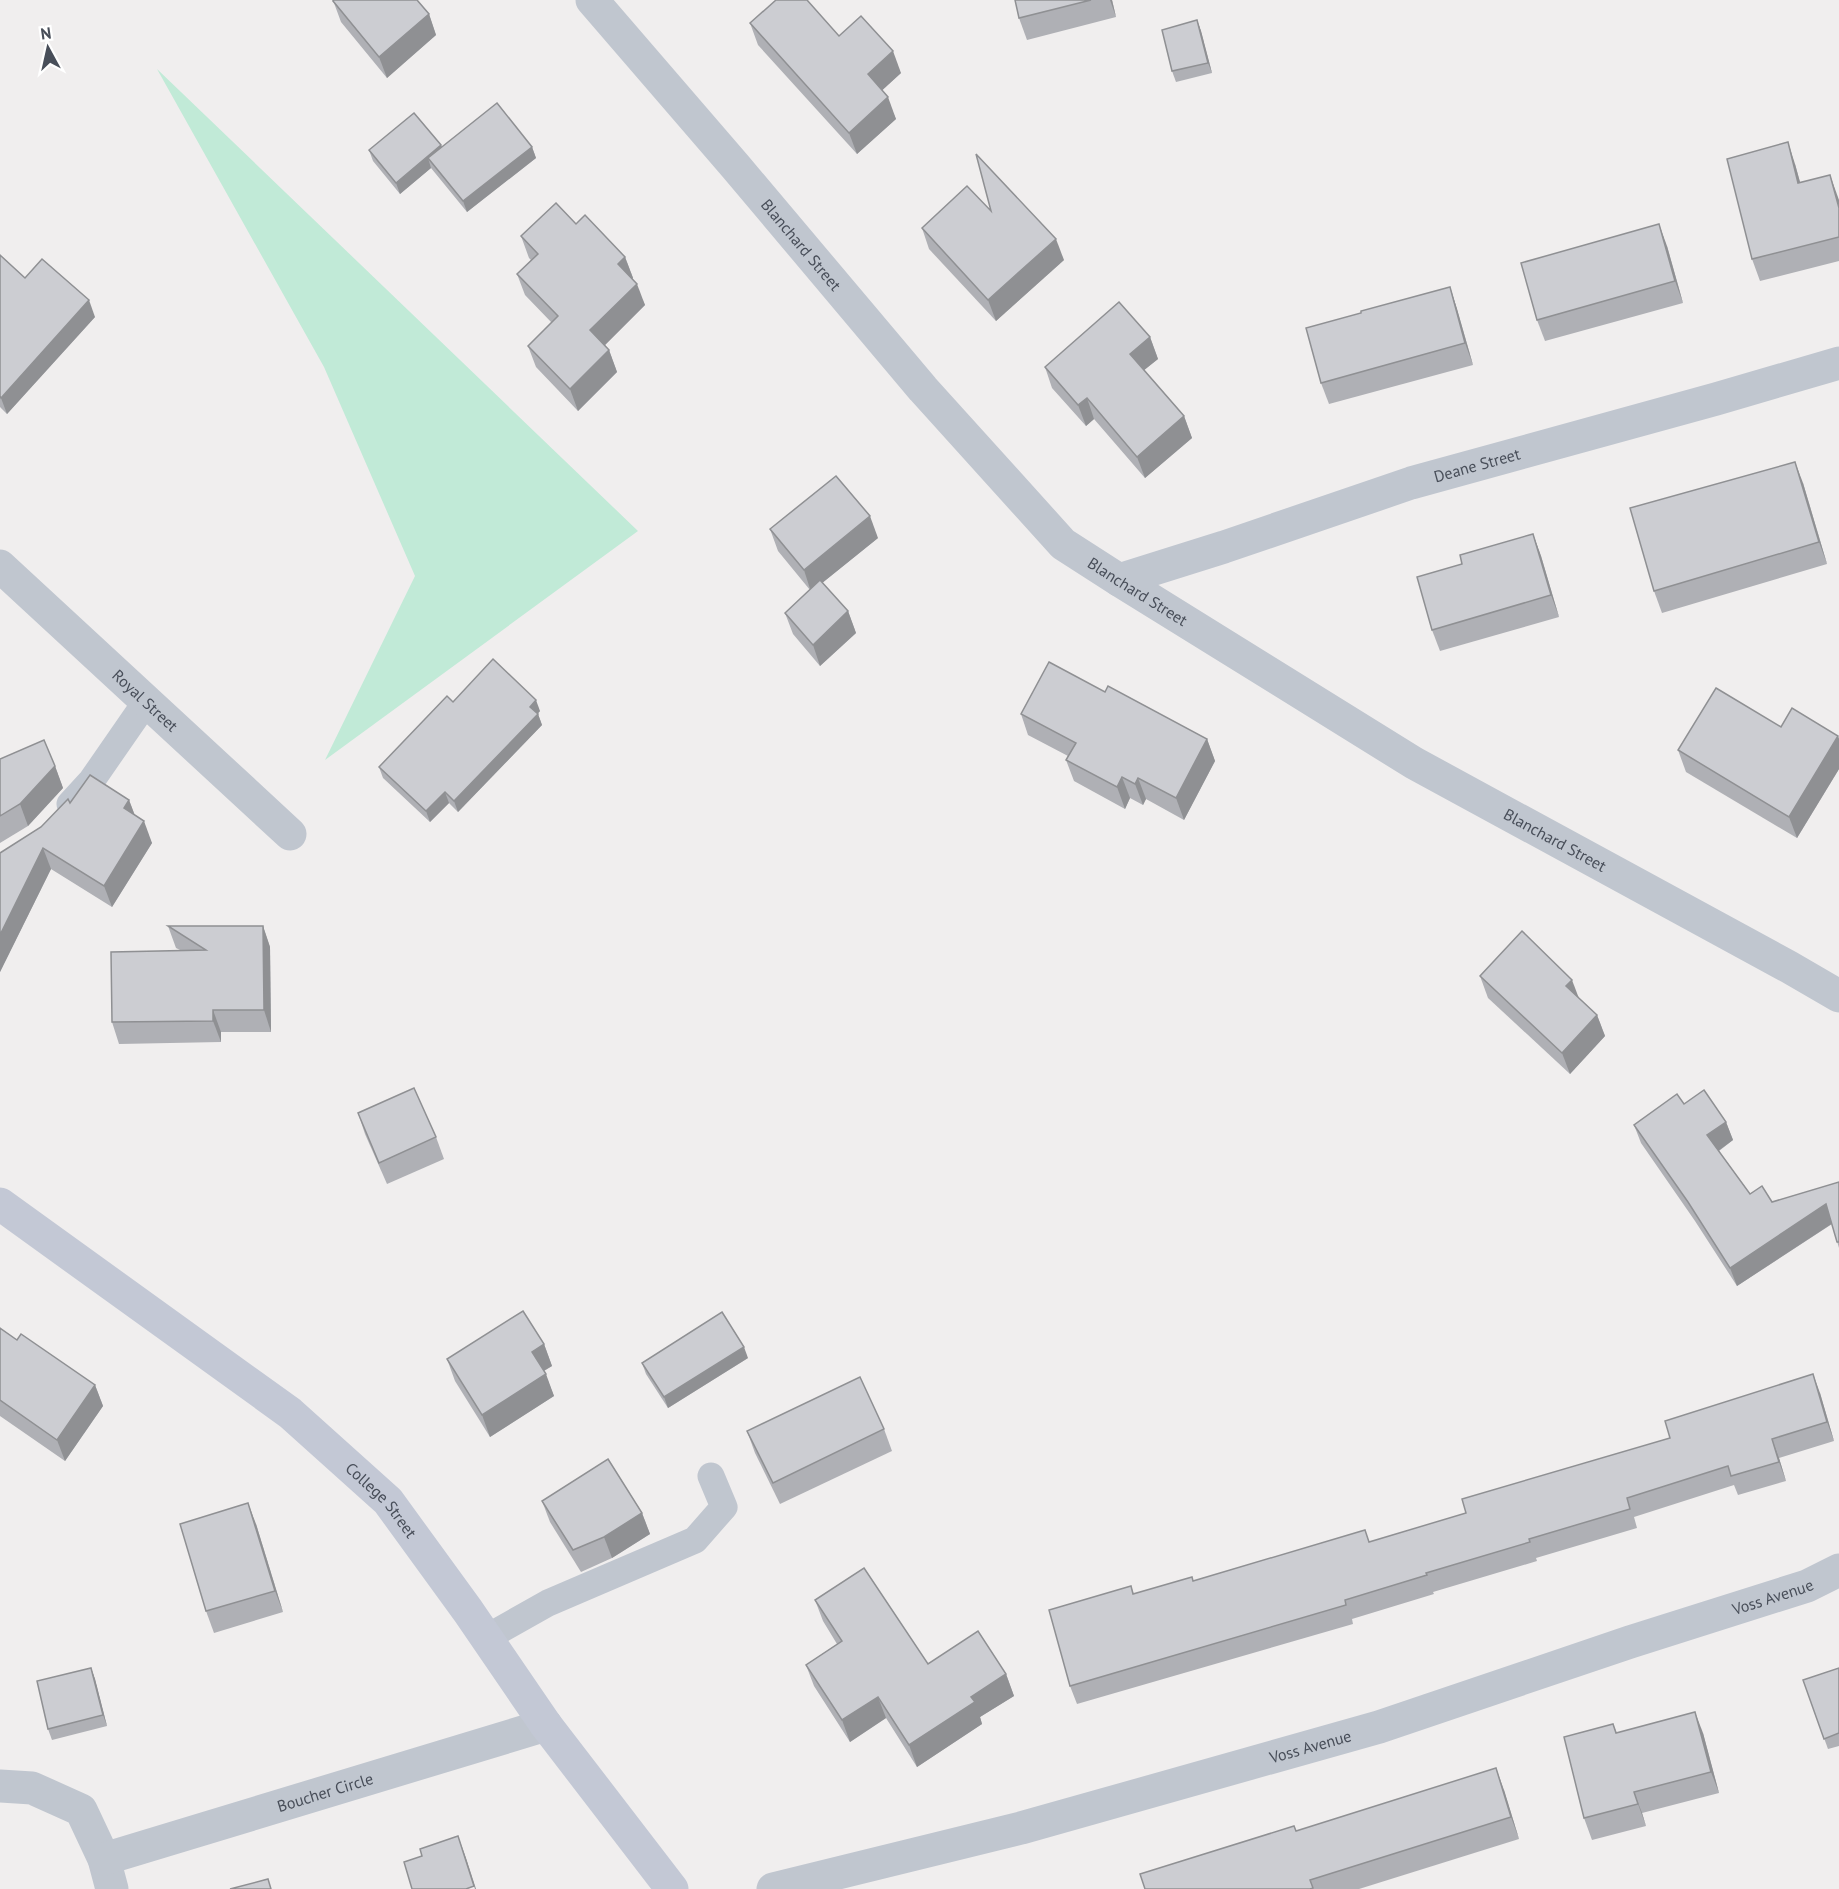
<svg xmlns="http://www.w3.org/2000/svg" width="1839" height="1889" font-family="'PT Sans',sans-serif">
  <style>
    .green { fill: #c1ead7 }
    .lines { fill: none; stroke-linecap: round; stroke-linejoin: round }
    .lane { stroke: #c0c6cf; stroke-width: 27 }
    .street { stroke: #c0c6cf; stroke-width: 33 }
    .secondary { stroke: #c3c8d5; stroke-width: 33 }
    .wall { fill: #afb0b5 }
    .shaded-wall { fill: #8f9093 }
    .building { fill: #cccdd2; stroke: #8f9093; stroke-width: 1.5 }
    .labels { text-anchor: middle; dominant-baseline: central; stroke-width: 6; stroke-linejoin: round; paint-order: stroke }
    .street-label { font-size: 16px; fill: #484e59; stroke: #fff }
  </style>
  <rect width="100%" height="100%" fill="#f0eeee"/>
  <path class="green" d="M157,69L638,531L325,760L415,576L324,367Z"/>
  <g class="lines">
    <g class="lane">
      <path d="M70,804L92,780L146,702"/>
      <path d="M486,1638L548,1603L695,1540L724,1507L711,1476"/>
    </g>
    <g class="street">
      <path id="s1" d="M592,0L736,167L923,389L1063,544L1119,580L1414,763L1789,967L1839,996"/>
      <path id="s2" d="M0,566L290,834"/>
      <path id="s3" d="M1119,580L1224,547L1411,483L1716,399L1839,363"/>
      <path d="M0,1786L32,1788L81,1810L104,1859L112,1889"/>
      <path id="s4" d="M104,1859L546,1725"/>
      <path id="s5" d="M773,1889L1021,1828L1379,1727L1630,1642L1807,1586L1839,1570"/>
    </g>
    <path class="secondary" id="s6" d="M0,1204L290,1413L388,1501L468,1611L546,1725L672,1889"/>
  </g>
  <g class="wall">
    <path d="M332,0H417L429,14L436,35L387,78L341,22L334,3Z"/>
    <path d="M1015,0H1112L1116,17L1027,40L1019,18Z"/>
    <path d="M1197,20L1201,31L1212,73L1176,82L1172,71Z"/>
    <path d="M750,23L839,36L901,73L882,90L896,119L857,154L758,45Z"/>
    <path d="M441,145L442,147H532L536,158L467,212L431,168L400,194L373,161L369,150Z"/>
    <path d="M1795,164L1800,182L1839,200V261L1760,281L1752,259Z"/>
    <path d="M576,224L625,257L633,278L632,279L645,305L605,345L609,350L617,372L578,411L536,367L528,346L552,323L525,295L517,274L531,260L529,258L521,236Z"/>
    <path d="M922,228L1064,260L996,321L929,249Z"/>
    <path d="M1667,246L1683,303L1545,341L1537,320Z"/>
    <path d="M0,255L25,278L95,317L7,414L0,407Z"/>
    <path d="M1450,287L1457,309L1473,365L1329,404L1321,383Z"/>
    <path d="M1150,337L1158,359L1144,370L1184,416L1192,438L1145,478L1094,419L1086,426L1052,388L1045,367Z"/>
    <path d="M1803,483L1827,564L1662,613L1654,591Z"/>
    <path d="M770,529L878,538L822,583L848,611L856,633L820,666L793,634L785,613L810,590L778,551Z"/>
    <path d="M1533,534L1541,556L1559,617L1440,651L1432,630L1462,564Z"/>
    <path d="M1105,692L1207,739L1215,761L1184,820L1146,799L1143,805L1130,798L1125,809L1074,781L1066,760L1068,756L1028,735L1021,714Z"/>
    <path d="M453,702L540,711L538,714L542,725L458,812L449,803L430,822L383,778L379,767Z"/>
    <path d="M1781,727L1838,736L1839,739V769L1797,838L1686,772L1678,750Z"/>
    <path d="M0,759L55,766L63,788L28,826L0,843Z"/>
    <path d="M129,800L135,816L152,843L112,907L51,869L0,972V853L41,827L70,803Z"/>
    <path d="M168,926H263L270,947L271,1032H221V1042L119,1044L112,1022L180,950L176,948Z"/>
    <path d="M1480,976L1579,998L1597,1015L1605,1036L1570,1074L1488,998Z"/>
    <path d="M1684,1104L1726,1122L1733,1140L1719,1151L1750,1194L1772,1202L1839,1182V1248L1832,1224L1737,1286L1695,1221L1641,1143L1634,1125Z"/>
    <path d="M358,1113L436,1137L444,1159L387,1184L365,1134Z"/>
    <path d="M0,1328L17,1340L95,1385L103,1406L65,1461L0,1416Z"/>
    <path d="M544,1344L552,1366L544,1371L554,1396L490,1437L455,1381L447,1359Z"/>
    <path d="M748,1358L668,1408L646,1374L642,1363Z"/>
    <path d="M1820,1393L1834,1441L1779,1458L1786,1481L1738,1495L1734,1485L1634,1517L1637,1528L1536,1558L1537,1561L1433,1592L1434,1594L1352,1619L1353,1624L1077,1704L1070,1686L1131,1586L1134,1594L1370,1542L1466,1513Z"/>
    <path d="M884,1429L892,1451L780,1504L755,1453L747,1431Z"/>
    <path d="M542,1501L642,1513L650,1534L612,1558L581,1572L550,1522Z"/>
    <path d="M256,1524L283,1612L214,1633L206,1611Z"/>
    <path d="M815,1600L928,1664L1006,1674L1014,1696L980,1717L982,1724L917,1767L886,1718L850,1742L814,1686L806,1665L837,1644L823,1621Z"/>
    <path d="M91,1668L95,1679L107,1726L52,1740L48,1729Z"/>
    <path d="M1839,1668V1746L1828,1749L1803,1680Z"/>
    <path d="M1613,1724L1617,1733H1703L1719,1793L1642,1813L1646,1826L1592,1840L1584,1818Z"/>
    <path d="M1504,1790L1519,1839L1359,1889H1145L1296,1831Z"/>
  </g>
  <g class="shaded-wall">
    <path d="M1110,0H1112L1116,17Z"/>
    <path d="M429,14L436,35L387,78L379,57Z"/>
    <path d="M1197,20L1201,31L1212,73L1208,63Z"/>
    <path d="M893,51L901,73L876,96L868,74Z"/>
    <path d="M888,97L896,119L857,154L849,133Z"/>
    <path d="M1788,142L1795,164L1806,204L1798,183Z"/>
    <path d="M441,145L445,156L428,158L431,168L400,194L396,183Z"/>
    <path d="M532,147L536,158L467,212L463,201Z"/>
    <path d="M1830,175L1839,200V208Z"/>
    <path d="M1659,224L1667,246L1683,303L1675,281Z"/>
    <path d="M1056,239L1064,260L996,321L988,300Z"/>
    <path d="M625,257L633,278L625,286L618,264Z"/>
    <path d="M637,284L645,305L598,352L590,330Z"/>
    <path d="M1450,287L1457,309L1473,365L1465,343Z"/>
    <path d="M89,300L95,317L7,414L1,398Z"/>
    <path d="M1150,337L1158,359L1138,375L1130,354Z"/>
    <path d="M609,350L617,372L578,411L570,389Z"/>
    <path d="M1087,398L1094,419L1086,426L1078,405Z"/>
    <path d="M1184,416L1192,438L1145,478L1137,457Z"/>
    <path d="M1795,462L1803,483L1827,564L1819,542Z"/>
    <path d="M870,516L878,538L811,592L804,570Z"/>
    <path d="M1533,534L1541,556L1559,617L1551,595Z"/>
    <path d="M848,611L856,633L820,666L813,645Z"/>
    <path d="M536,700L540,711L534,717L530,707Z"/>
    <path d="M538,714L542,725L458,812L454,801Z"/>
    <path d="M1838,736L1839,739V769L1797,838L1789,817Z"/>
    <path d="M1207,739L1215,761L1184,820L1176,798Z"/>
    <path d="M55,766L63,788L28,826L20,804Z"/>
    <path d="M1122,777L1130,798L1125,809L1117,787Z"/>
    <path d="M1138,778L1146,799L1143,805L1135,784Z"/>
    <path d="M445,792L449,803L430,822L426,811Z"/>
    <path d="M129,800L137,821L124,808Z"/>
    <path d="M144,821L152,843L112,907L104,886Z"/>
    <path d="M43,848L51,869L0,972V935Z"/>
    <path d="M263,926L270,947L271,1032L264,1010Z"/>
    <path d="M1572,980L1580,1001L1566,986Z"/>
    <path d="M213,1010L221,1032V1042L213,1021Z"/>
    <path d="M1597,1015L1605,1036L1570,1074L1562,1053Z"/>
    <path d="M1726,1122L1733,1140L1714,1154L1707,1135Z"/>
    <path d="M1826,1204L1833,1223L1737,1286L1730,1268Z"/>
    <path d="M544,1344L552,1366L540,1373L532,1352Z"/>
    <path d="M744,1347L748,1358L668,1408L664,1397Z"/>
    <path d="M546,1374L554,1396L490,1437L482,1415Z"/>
    <path d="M1813,1374L1820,1393L1834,1441L1827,1422Z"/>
    <path d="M95,1385L103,1406L65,1461L57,1440Z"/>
    <path d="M1772,1439L1779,1458L1786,1481L1779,1462Z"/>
    <path d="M248,1503L256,1524L283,1612L275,1591Z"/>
    <path d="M642,1513L650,1534L612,1558L604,1537Z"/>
    <path d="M91,1668L95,1679L107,1726L103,1715Z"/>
    <path d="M1006,1674L1014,1696L980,1717L982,1724L917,1767L909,1745L971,1697Z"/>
    <path d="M878,1697L886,1718L850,1742L842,1720Z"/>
    <path d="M1695,1712L1703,1733L1719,1793L1711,1772Z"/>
    <path d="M1496,1768L1504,1790L1519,1839L1511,1817Z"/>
    <path d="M1634,1792L1642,1813L1646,1826L1638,1804Z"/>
    <path d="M458,1836L466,1858L476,1889H475L474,1886Z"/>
  </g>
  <g class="building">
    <path d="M334,0H417L429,14L379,57L333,1Z"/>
    <path d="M776,0H807L839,36L861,16L893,51L868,74L888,97L849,133L750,23Z"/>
    <path d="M1015,0H1091L1019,18Z"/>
    <path d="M1197,20L1208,63L1172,71L1162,30Z"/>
    <path d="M497,103L532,147L463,201L428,158Z"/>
    <path d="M414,113L441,145L396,183L369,150Z"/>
    <path d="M1788,142L1798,183L1830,175L1839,208V237L1752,259L1727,159Z"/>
    <path d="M976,154L1056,239L988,300L922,228L967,186L991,211Z"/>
    <path d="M556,203L576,224L585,215L625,257L618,264L637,284L590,330L609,350L570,389L528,346L558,316L517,274L538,254L521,236Z"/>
    <path d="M1659,224L1675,281L1537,320L1521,263Z"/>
    <path d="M0,255L25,278L42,259L89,300L1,398L0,396Z"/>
    <path d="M1450,287L1465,343L1321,383L1306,328L1361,313V311Z"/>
    <path d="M1119,302L1150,337L1130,354L1184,416L1137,457L1087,398L1078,405L1045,367Z"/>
    <path d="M1795,462L1819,542L1654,591L1630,508Z"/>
    <path d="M836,476L870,516L804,570L770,529Z"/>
    <path d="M1533,534L1551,595L1432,630L1417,577L1462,564L1460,555Z"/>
    <path d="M820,580L848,611L813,645L785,613Z"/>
    <path d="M493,659L536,700L530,707L538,714L454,801L445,792L426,811L379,767L447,696L453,702Z"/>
    <path d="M1049,662L1105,692L1108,686L1207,739L1176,798L1138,778L1135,784L1122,777L1117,787L1066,760L1076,743L1021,714Z"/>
    <path d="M1716,688L1781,727L1792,708L1838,736L1789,817L1678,750Z"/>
    <path d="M44,740L55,766L20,804L0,816V759Z"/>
    <path d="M90,775L129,800L124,808L144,821L104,886L43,848L0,935V853L41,827L68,799L70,803Z"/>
    <path d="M168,926H263L264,1010H213V1021L112,1022L111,952L206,950Z"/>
    <path d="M1522,931L1572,980L1566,986L1597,1015L1562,1053L1480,976Z"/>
    <path d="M414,1088L436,1137L379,1163L358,1113Z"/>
    <path d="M1704,1090L1726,1122L1707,1135L1750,1194L1762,1186L1772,1202L1839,1182V1242H1837L1826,1204L1730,1268L1688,1202L1634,1125L1677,1094L1684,1104Z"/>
    <path d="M523,1311L544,1344L532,1352L546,1374L482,1415L447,1359Z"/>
    <path d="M722,1312L744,1347L664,1397L642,1363Z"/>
    <path d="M0,1328L17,1340L21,1334L95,1385L57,1440L0,1400Z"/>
    <path d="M1813,1374L1827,1422L1772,1439L1779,1462L1731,1476L1728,1466L1627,1498L1630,1509L1529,1539L1530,1542L1426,1573L1427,1575L1345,1600L1346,1605L1070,1686L1049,1610L1131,1586L1133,1594L1192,1577L1193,1581L1365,1530L1369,1542L1466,1513L1462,1499L1670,1438L1665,1421Z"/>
    <path d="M860,1377L884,1429L773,1483L747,1431Z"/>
    <path d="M608,1459L642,1513L604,1537L573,1550L542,1501Z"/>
    <path d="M248,1503L275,1591L206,1611L180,1524Z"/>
    <path d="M864,1568L928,1664L978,1631L1006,1674L971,1697L975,1702L909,1745L878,1697L842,1720L806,1665L842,1641L815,1600Z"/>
    <path d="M91,1668L103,1715L48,1729L37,1681Z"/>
    <path d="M1839,1668V1733L1824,1739L1803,1680Z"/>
    <path d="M1695,1712L1711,1772L1634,1792L1638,1804L1584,1818L1564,1737L1613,1724L1616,1733Z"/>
    <path d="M1496,1768L1511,1817L1310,1880L1313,1888L1310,1889H1145L1140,1874L1294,1826L1296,1831Z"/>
    <path d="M458,1836L474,1886L466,1889H412L404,1862L422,1856L420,1849Z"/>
    <path d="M268,1879L271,1889H230Z"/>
  </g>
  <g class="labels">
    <g class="street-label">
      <text stroke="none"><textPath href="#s1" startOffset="322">Blanchard Street</textPath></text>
      <text stroke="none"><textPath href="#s3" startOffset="376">Deane Street</textPath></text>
      <text stroke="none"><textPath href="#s1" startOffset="808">Blanchard Street</textPath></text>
      <text stroke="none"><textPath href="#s2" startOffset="198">Royal Street</textPath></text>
      <text stroke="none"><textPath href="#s1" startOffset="1294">Blanchard Street</textPath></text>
      <text stroke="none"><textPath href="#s6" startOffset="484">College Street</textPath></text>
      <text stroke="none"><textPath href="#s5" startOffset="1042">Voss Avenue</textPath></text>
      <text stroke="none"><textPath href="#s5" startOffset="556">Voss Avenue</textPath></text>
      <text stroke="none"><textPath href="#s4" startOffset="231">Boucher Circle</textPath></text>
    </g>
  </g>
  <g transform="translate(48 48) rotate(352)" stroke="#ffffff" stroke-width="4.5" paint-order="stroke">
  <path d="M0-4.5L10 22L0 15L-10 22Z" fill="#484e59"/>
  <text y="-9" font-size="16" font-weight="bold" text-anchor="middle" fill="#484e59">N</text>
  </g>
</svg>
